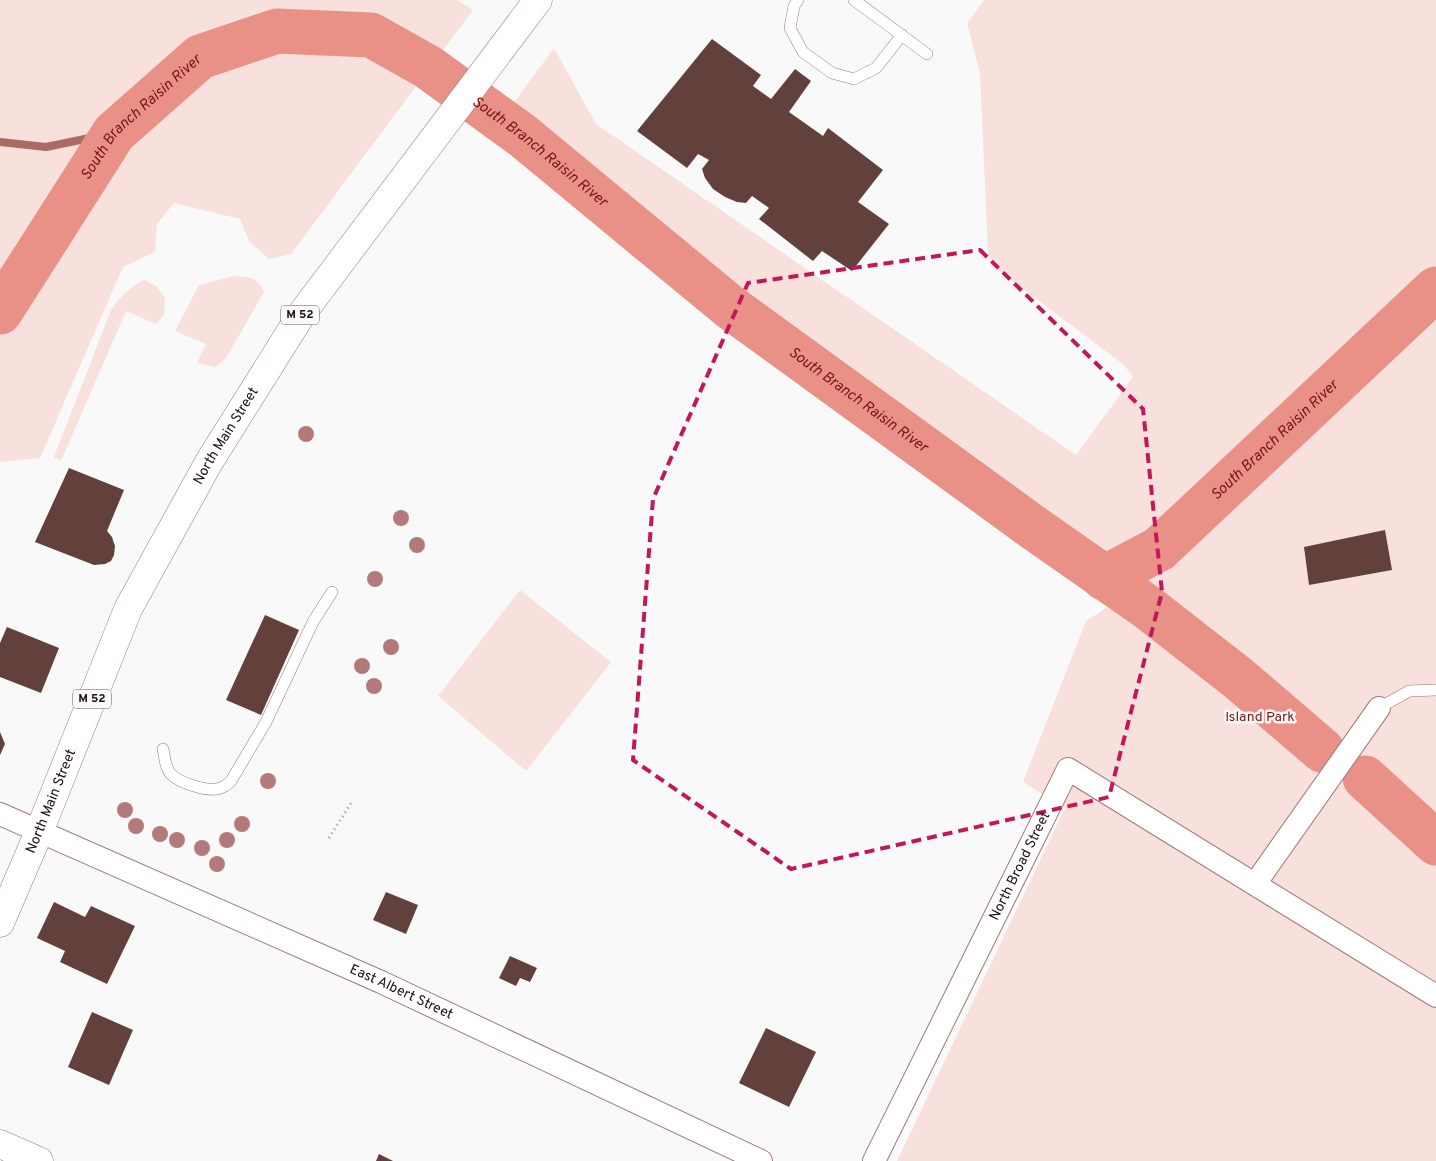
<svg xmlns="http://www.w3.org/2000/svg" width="1436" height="1161" font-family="Overpass,sans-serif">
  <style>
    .green { fill: #f8e0dc }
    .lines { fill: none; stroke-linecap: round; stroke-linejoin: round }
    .stream { stroke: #ac6b62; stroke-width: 8 }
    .river { stroke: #e99186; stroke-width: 45 }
    .building { fill: #62403c }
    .service-casing { stroke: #9d7873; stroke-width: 12 }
    .minor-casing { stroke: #9d7873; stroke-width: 24 }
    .tertiary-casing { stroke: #9d7873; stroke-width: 29 }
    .primary-casing { stroke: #9d7873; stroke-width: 29 }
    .path { stroke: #9b9594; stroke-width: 3; stroke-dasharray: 1 4; stroke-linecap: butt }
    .service { stroke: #fff; stroke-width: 11 }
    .minor { stroke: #fff; stroke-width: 22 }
    .tertiary { stroke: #fff; stroke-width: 28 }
    .primary { stroke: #fff; stroke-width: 28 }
    .tree { fill: #b47a7a }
    .marked { fill: none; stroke: #c2185b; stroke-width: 4; stroke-dasharray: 10 6; stroke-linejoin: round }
    .labels { text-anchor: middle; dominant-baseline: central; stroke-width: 5; stroke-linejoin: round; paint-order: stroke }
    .shield { fill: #f9f9f9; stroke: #605755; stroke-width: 1 }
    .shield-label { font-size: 12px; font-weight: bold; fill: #1f110f }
    .street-label { font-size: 14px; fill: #1f110f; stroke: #f9f9f9 }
    .park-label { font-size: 14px; fill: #7c1312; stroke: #f9f9f9 }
    .water-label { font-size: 15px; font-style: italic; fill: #7b1211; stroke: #f9f9f9 }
  </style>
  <rect width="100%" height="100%" fill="#f9f9f9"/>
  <g class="green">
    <path d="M0,0H457L473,10L291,254L269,259L249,241L240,219L174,203L157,224L155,252L123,267L40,458L0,462Z"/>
    <path d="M984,0H1436V289L1159,549L1104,578L730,307L523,136L501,120L554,48L596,124L1076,455L1133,377L1124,365L993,266L988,252L980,73L967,23Z"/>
    <path d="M234,276C249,277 257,276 264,292L226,358L216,367L197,363L206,344L175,331L199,285Z"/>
    <path d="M144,280L156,286L165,298L164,315L156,324L126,311L61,461L54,457L111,310C120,297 130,287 144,280Z"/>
    <path d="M1436,321V1161H897L1065,808L1023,782L1086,621L1174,563Z"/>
    <path d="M520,590L611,662L526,771L438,696Z"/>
  </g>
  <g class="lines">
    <path class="stream" d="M0,142L46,147L114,133"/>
    <g class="river">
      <path id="s1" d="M0,312L114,133L200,57L277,31L371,35L428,67L523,136L730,307L1034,528L1147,607L1238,678L1322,750"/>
      <path id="s2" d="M1104,578L1159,549L1436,289"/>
      <path d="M1365,778L1436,843"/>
    </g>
  </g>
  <g class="building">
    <path d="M712,39L761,75L753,86L771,99L795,69L811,81L789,112L823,136L828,128L883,170L858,202L889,224L852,271L822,251L813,261L759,219L769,208L752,196L746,203L737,202L725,197L713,189L705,178L702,169L709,160L698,154L687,168L637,131Z"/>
    <path d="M69,468L124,490L107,531L112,537L115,546L114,555L111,561L105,564L94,565L35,542Z"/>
    <path d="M1385,530L1392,570L1309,585L1304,547Z"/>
    <path d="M265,615L299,630L261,715L226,700Z"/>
    <path d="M7,627L59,648L41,693L0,677V643Z"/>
    <path d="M0,732L5,744L0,755Z"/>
    <path d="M386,892L418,905L406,934L373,920Z"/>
    <path d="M54,902L85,917L91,906L135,926L107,984L60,962L65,951L37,938Z"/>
    <path d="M510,956L537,968L530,982L520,978L516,986L499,978Z"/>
    <path d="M92,1012L133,1030L109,1085L68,1067Z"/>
    <path d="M766,1028L816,1052L789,1107L739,1083Z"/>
    <path d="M379,1154L393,1161H376Z"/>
  </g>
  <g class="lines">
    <g class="service-casing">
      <g id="service">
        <path d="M798,0L794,6L790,28L803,52L832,73L854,79L876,68L902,35"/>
        <path d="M854,0L927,54"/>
        <path d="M1379,708L1409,691L1436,690"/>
        <path d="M163,749C165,757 165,769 172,775C180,783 206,791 217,789C223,788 227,785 231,781L266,722L313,622L332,592"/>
      </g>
    </g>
    <g class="minor-casing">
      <g id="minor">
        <path id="s3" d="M0,814L381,982L761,1161"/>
        <path d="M1255,884L1379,708"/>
        <path id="s4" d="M874,1161L1068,769L1436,996"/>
      </g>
    </g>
    <g class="tertiary-casing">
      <path id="tertiary" d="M0,1144L39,1161"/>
    </g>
    <g class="primary-casing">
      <g id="primary">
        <path id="s5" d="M0,923L39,832L128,609L209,462L303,312L538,0"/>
      </g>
    </g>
    <path class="path" d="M329,838L351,803"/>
    <use href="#service" class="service"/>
    <use href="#minor" class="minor"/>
    <use href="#tertiary" class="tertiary"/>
    <use href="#primary" class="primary"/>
  </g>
  <g class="tree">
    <circle cx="306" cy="434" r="8"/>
    <circle cx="401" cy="518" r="8"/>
    <circle cx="417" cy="545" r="8"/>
    <circle cx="375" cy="579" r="8"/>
    <circle cx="391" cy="647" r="8"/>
    <circle cx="362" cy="666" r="8"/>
    <circle cx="374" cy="686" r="8"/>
    <circle cx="268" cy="781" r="8"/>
    <circle cx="125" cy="810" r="8"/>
    <circle cx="242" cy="824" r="8"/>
    <circle cx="136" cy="826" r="8"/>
    <circle cx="160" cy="834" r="8"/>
    <circle cx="177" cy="840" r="8"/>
    <circle cx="227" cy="840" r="8"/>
    <circle cx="202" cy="848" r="8"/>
    <circle cx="217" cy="864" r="8"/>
  </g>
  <path class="marked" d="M980,250L1143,409L1162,592L1109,797L791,869L633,760L653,499L748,283Z"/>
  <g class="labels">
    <g class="shield">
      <rect x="281" y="305.5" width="38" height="19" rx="4"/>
      <rect x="73" y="689.5" width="38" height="19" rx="4"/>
    </g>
    <g class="shield-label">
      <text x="300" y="315">M 52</text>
      <text x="92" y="699">M 52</text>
    </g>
    <g class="street-label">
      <text stroke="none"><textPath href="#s5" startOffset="538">North Main Street</textPath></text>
      <text stroke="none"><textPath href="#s5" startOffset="132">North Main Street</textPath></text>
      <text stroke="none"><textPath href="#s4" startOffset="329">North Broad Street</textPath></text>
      <text stroke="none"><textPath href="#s3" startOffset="439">East Albert Street</textPath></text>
    </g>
    <g class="park-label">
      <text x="1260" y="717">Island Park</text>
    </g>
    <g class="water-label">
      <text stroke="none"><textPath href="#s1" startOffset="242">South Branch Raisin River</textPath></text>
      <text stroke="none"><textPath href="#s1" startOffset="708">South Branch Raisin River</textPath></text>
      <text stroke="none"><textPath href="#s1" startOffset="1112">South Branch Raisin River</textPath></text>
      <text stroke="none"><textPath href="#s2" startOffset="221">South Branch Raisin River</textPath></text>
    </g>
  </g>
</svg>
